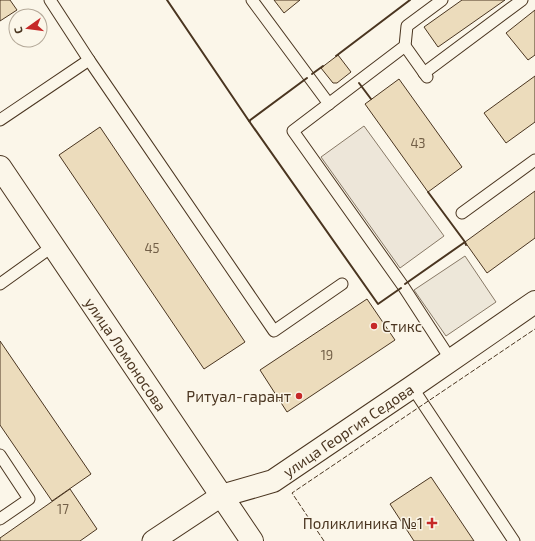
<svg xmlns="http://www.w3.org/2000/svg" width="535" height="541" font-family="'Exo 2',sans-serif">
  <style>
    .green { fill: #ede6d9; stroke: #887966 }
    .parking { fill: #ede7d9; stroke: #887966 }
    .building { fill: #ecdcbc; stroke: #4a3520 }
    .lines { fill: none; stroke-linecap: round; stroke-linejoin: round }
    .lane-casing { stroke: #4a3520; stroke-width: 13 }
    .street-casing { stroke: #4a3520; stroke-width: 23 }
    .secondary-casing { stroke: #4a3520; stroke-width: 24 }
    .lane { stroke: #fbf6e9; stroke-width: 11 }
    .street { stroke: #fbf6e9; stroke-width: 21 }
    .secondary { stroke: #fbf6e9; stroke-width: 22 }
    .fence { stroke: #4a3520; stroke-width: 1; stroke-dasharray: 5 2; stroke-linecap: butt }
    .wall { stroke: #4a3520; stroke-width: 2 }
    .poi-dot { fill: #c62828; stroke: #fbf6e9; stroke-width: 1.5 }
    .labels { text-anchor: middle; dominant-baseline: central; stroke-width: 3; stroke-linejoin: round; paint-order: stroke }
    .number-label { font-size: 13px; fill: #725f47 }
    .poi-label { font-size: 15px; fill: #4a3520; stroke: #fbf6e9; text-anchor: end }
    .street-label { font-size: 15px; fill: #4a3520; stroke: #fbf6e9 }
  </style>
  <rect width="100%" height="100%" fill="#fbf6e9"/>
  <path class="green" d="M364,126L444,236L400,268L321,157Z"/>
  <path class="parking" d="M465,256L496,302L446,336L414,290Z"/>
  <g class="building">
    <path d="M0,0H10L17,10L0,21Z"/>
    <path d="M274,0H300L284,13Z"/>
    <path d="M462,0H505L438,47L424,27Z"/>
    <path d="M535,10V55L528,60L506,33Z"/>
    <path d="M338,55L351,72L337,83H333L321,68Z"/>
    <path d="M535,76V122L506,143L484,113Z"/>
    <path d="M399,79L462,167L428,192L365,104Z"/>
    <path d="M100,127L245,342L204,369L59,155Z"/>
    <path d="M535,191V238L487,273L465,242Z"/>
    <path d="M367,299L395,340L287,412L260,370Z"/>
    <path d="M0,341L91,474L52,501L0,425Z"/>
    <path d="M431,477L474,541H414L390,504Z"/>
    <path d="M70,489L97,529L80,541H0V538Z"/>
  </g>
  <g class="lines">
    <g class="lane-casing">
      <g id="lane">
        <path d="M252,0L329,104"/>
        <path d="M442,0L407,26L405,46L293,131L403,286L451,360"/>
        <path d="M405,46L427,77"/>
        <path d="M89,60L274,331L342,284"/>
        <path d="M424,73L522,0"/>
        <path d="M0,120L89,60L50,0"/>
        <path d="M462,213L535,160"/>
        <path d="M0,284L53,246"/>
        <path d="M412,387L514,541"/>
        <path d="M0,455L29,499L0,519"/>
      </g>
    </g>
    <g class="street-casing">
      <path id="street" d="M153,541L221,496"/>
    </g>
    <g class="secondary-casing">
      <g id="secondary">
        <path d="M0,167L252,541"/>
        <path d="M221,496L273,481L412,387L535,302"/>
      </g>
    </g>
    <use href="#lane" class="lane"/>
    <use href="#street" class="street"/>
    <use href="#secondary" class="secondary"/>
    <path class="fence" d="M324,541L292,493L535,329"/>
    <g class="wall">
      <path d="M167,0L249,121H250"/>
      <path d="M336,56L410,0"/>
      <path d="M312,74L323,66"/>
      <path d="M307,78L249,121L378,304L401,288"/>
      <path d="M359,83L371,99"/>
      <path d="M428,192L465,242"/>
      <path d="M405,284L465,242L466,245"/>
    </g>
  </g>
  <g class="poi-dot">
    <circle cx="374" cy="326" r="4"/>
    <circle cx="299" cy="396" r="4"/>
    <path d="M430 517h4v4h4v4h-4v4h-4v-4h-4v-4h4z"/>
  </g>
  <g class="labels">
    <g class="number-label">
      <text x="418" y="143">43</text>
      <text x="152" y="248">45</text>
      <text x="327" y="355">19</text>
      <text x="63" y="509">17</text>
    </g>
    <g class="poi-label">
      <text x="382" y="326" text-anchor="start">Стикс</text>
      <text x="291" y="396">Ритуал-гарант</text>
      <text x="423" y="523">Поликлиника №1</text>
    </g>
    <g class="street-label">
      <text transform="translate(126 354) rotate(56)">улица Ломоносова</text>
      <text transform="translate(348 430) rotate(-34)">улица Георгия Седова</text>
    </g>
  </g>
  <g transform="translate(28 28) rotate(256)"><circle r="19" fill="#fbf6e9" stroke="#b4a999"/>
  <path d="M0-3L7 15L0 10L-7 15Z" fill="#c62828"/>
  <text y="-6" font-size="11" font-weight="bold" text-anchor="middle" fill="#4a3520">С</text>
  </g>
</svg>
